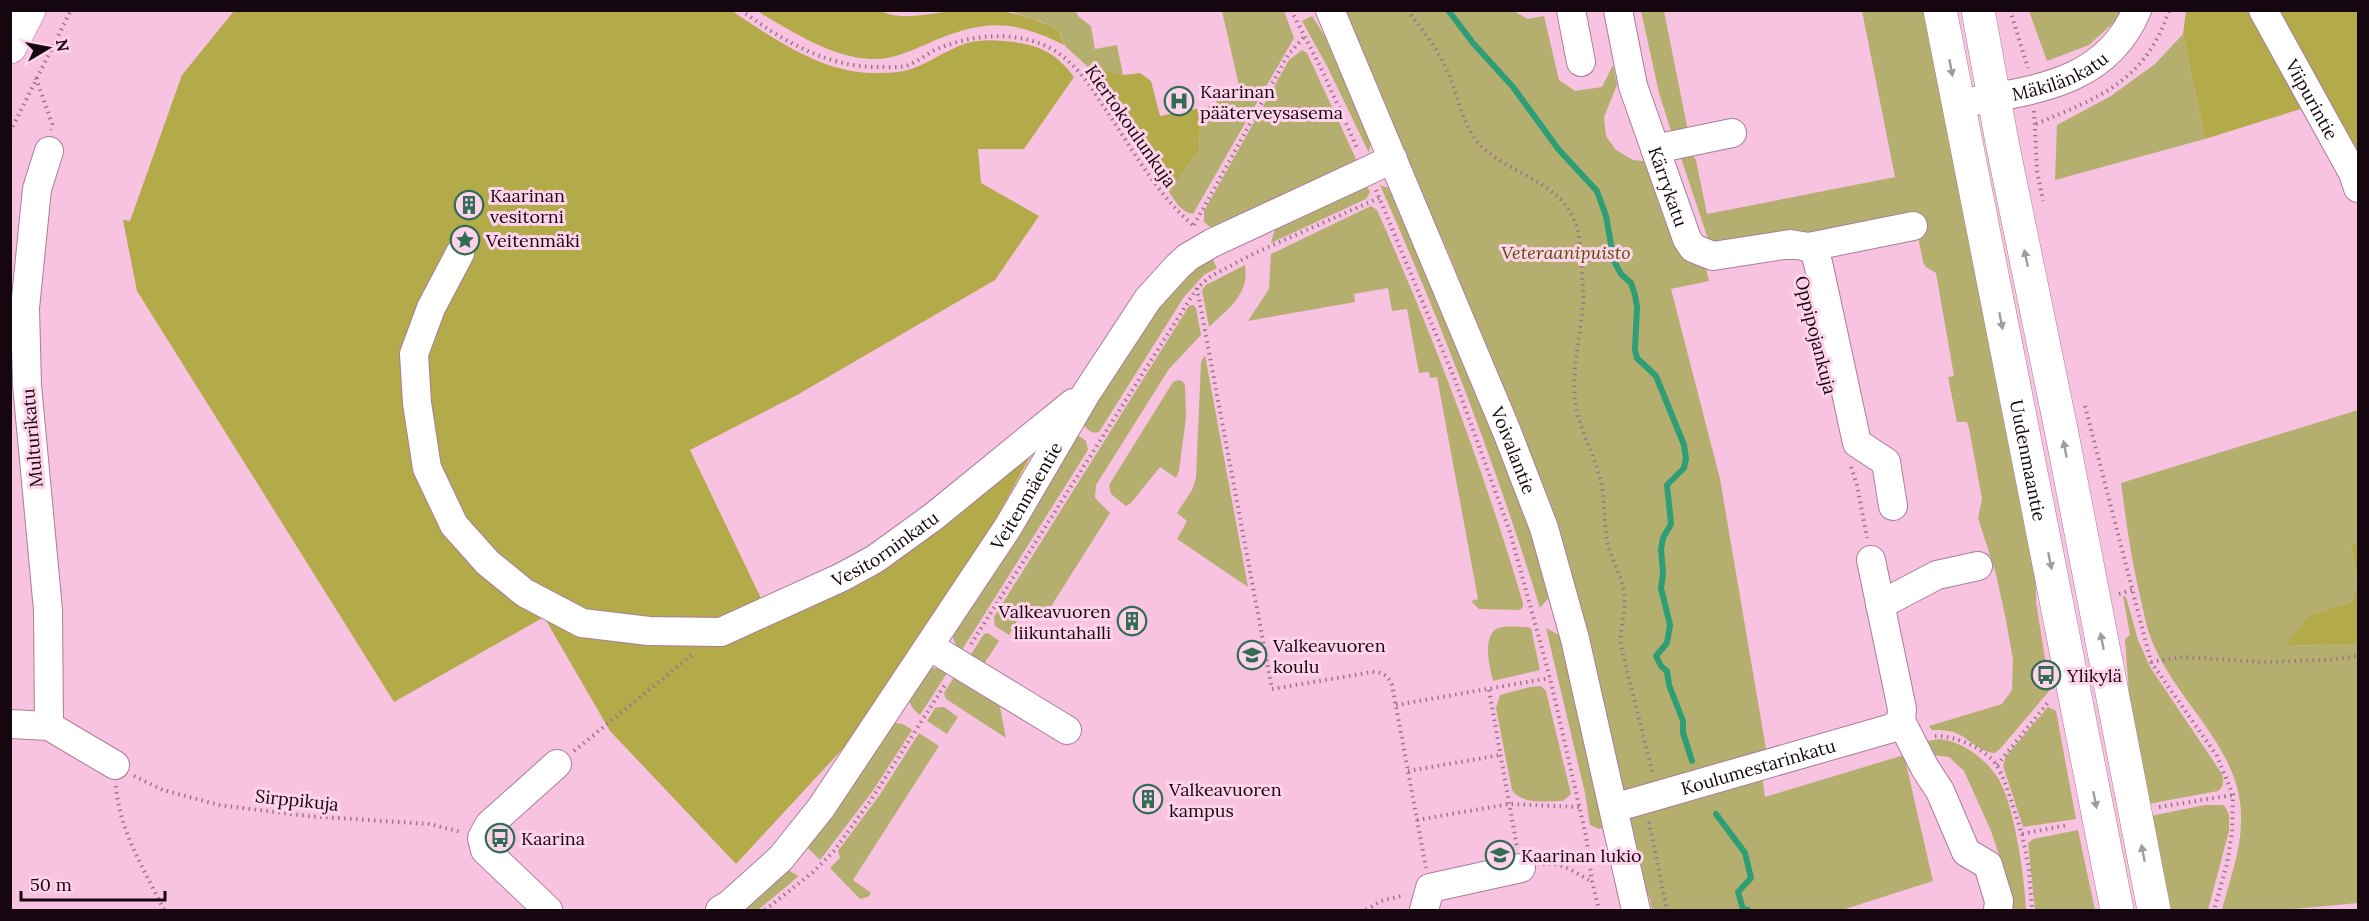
<svg xmlns="http://www.w3.org/2000/svg" width="2369" height="921" font-family="Lora,serif">
  <style>
    .green { fill: #b5af6f }
    .forest { fill: #b3aa4a }
    .lines { fill: none; stroke-linecap: round; stroke-linejoin: round }
    .stream { stroke: #2d9e75; stroke-width: 6 }
    .minor-casing { stroke: #ac7c98; stroke-width: 30 }
    .major-casing { stroke: #ac7c98; stroke-width: 34 }
    .path { stroke: #9b758b; stroke-width: 4; stroke-dasharray: 1.5 4.5; stroke-linecap: butt }
    .minor { stroke: #fff; stroke-width: 28 }
    .major { stroke: #fff; stroke-width: 33 }
    .oneway { fill: #a29b9f }
    .labels { text-anchor: middle; dominant-baseline: central; stroke-width: 6; stroke-linejoin: round; paint-order: stroke }
    .street-label { font-size: 18px; fill: #160610; stroke: #ffd4eb }
    .poi-label { font-size: 18px; fill: #160610; stroke: #ffd4eb; text-anchor: start }
    .park-label { font-size: 18px; font-style: italic; fill: #585103; stroke: #ffd4eb }
  </style>
  <rect width="100%" height="100%" fill="#f8c3e1"/>
  <g class="green">
    <path d="M1512,10L1528,19L1544,16L1559,80L1575,91L1602,87L1613,65L1617,85L1604,117L1606,136L1616,150L1633,160L1652,162L1705,263L1709,281L1671,289L1720,479L1766,749L1762,774L1765,797L1904,755L1933,881L1842,910H1652L1650,899L1633,860L1500,383L1449,254L1339,11Z"/>
    <path d="M1009,11H1075L1079,17L1091,26L1095,49L1117,45L1123,75L1086,65L1065,46L1058,30L1042,22Z"/>
    <path d="M1222,11H1284L1294,38L1193,214C1181,212 1176,202 1169,192L1199,150L1201,108L1217,105L1214,91L1239,86Z"/>
    <path d="M1641,11H1664L1688,131L1672,134L1659,93Z"/>
    <path d="M1862,11H1924L2036,578V602L2050,690L2000,749L1995,753C1982,753 1971,741 1960,735C1951,730 1942,730 1932,730L1929,726L2002,704L2012,690L2013,660L2006,620L1996,574L1978,518L1982,499L1969,428L1967,422H1957L1948,377L1954,376L1936,273L1926,267L1923,262L1916,226L1710,245L1679,152L1693,155L1696,160L1707,214L1895,177Z"/>
    <path d="M2029,11H2123L2121,16L2089,45L2047,61Z"/>
    <path d="M1312,16L1336,54L1371,140L1369,153L1327,66L1302,21Z"/>
    <path d="M2183,34L2205,139L2055,180L2057,125L2111,96L2155,64Z"/>
    <path d="M1302,50L1307,53L1356,159V165L1212,229L1204,222V211L1289,60Z"/>
    <path d="M1380,185L1394,190L1495,422L1551,595L1540,608C1495,462 1442,325 1380,185Z"/>
    <path d="M1367,186L1370,192L1366,199L1271,243L1275,229Z"/>
    <path d="M1371,206L1377,210C1434,337 1483,468 1523,603V607L1520,610L1479,609L1471,601L1478,599L1437,377L1430,378L1429,372L1419,373L1407,309L1392,311L1388,288L1354,294L1355,302L1248,321L1269,289L1271,254Z"/>
    <path d="M1211,256L1217,268L1204,275L1184,297L1099,432C1093,435 1086,429 1083,424L1159,300Z"/>
    <path d="M1245,265C1250,294 1228,309 1209,327L1202,290L1206,285Z"/>
    <path d="M1193,305L1196,308L1201,335L1169,369L1096,485L1095,498L1110,513L1045,616L1040,614L1036,619L1023,611L1009,635L995,626L994,617L1189,306Z"/>
    <path d="M1205,355L1248,587L1177,539L1187,521L1177,513L1192,490L1196,478L1201,362Z"/>
    <path d="M1178,380L1182,381L1185,385L1186,417L1179,471L1176,478L1160,467L1131,503L1126,506L1111,494L1109,485L1173,382Z"/>
    <path d="M2358,410V542L2351,545L2358,586L2352,601L2308,616L2287,646L2358,644V903L2284,910H2222C2229,882 2241,851 2241,821C2243,751 2182,708 2155,648C2147,632 2144,613 2140,596C2131,558 2126,521 2121,483Z"/>
    <path d="M1079,436L1086,441L1088,450L960,653L953,638L954,627L1075,437Z"/>
    <path d="M2123,596L2126,597L2138,640L2150,667L2222,774C2224,782 2224,786 2218,791L2148,804L2131,721L2125,639L2130,635Z"/>
    <path d="M1526,627L1531,628L1540,670L1493,681C1490,668 1482,639 1496,629C1503,625 1518,627 1526,627Z"/>
    <path d="M1546,628L1563,637L1604,828L1599,829L1590,825L1585,793Z"/>
    <path d="M988,633L999,641L982,667L968,659L984,634Z"/>
    <path d="M933,668L949,670L920,715C916,712 912,708 910,703C907,691 922,672 933,668Z"/>
    <path d="M956,674L999,702L1006,738L946,699L944,693Z"/>
    <path d="M1541,686L1546,691L1571,794L1563,801C1546,801 1522,805 1512,790L1496,708L1500,695L1530,687Z"/>
    <path d="M940,707H944L958,717L947,734L927,721L935,708Z"/>
    <path d="M2048,707L2056,711L2076,819L2023,827L2003,766L2006,756Z"/>
    <path d="M890,722L903,724L912,730L872,792L820,860L805,845Z"/>
    <path d="M919,733L939,746L853,880L871,893L868,897L860,899L830,868L840,858L838,851L881,793Z"/>
    <path d="M1940,739C1961,741 1983,757 1996,775C2014,800 2025,879 2026,910H2010L2012,893L1991,831L1964,771L1949,757L1926,754L1927,741Z"/>
    <path d="M2205,805H2224L2229,814V831L2208,910H2168L2150,816Z"/>
    <path d="M2078,830L2095,910H2035L2028,843L2033,839Z"/>
    <path d="M784,868L799,876L758,910H736Z"/>
  </g>
  <g class="forest">
    <path d="M879,10C899,22 932,13 953,11C993,7 1024,12 1058,30L1064,45C1011,18 981,20 927,44C908,52 892,60 870,59C828,56 792,31 757,11Z"/>
    <path d="M234,11H732C773,38 820,72 872,73C882,73 894,73 904,71C926,66 945,50 967,43C986,37 1025,41 1043,50C1055,55 1066,66 1074,77L1024,149H978L981,183L1039,216L995,280L797,395L690,450L769,615L1039,441L965,574L861,729L736,864L610,731L544,617L394,702L137,291L123,220L130,221L182,75Z"/>
    <path d="M2186,11H2248L2307,107L2205,139L2183,34Z"/>
    <path d="M2272,11H2358V151Z"/>
    <path d="M1086,65L1123,75L1140,73L1151,81L1160,116L1201,108L1199,150L1169,192L1106,90Z"/>
    <path d="M2358,542V644L2286,646L2308,616L2352,601L2358,586L2351,545Z"/>
  </g>
  <g class="lines">
    <g class="stream">
      <path d="M1448,10L1473,43L1513,87L1559,150L1597,191L1606,216L1614,261L1621,274L1631,283L1635,295L1637,307L1635,350L1637,358L1656,376L1684,445L1686,459L1684,468L1667,485L1671,524L1663,538L1661,549L1663,574L1661,588L1670,625L1667,643L1656,656L1661,666L1667,671L1669,685L1683,721V733L1692,761"/>
      <path d="M1716,814L1745,853L1751,878L1738,892L1743,909L1748,910"/>
    </g>
    <g class="minor-casing">
      <g id="minor">
        <path id="s1" d="M1330,10L1507,432L1544,528L1575,639L1636,910"/>
        <path d="M1571,10L1581,62"/>
        <path id="s2" d="M1618,10L1633,86L1687,239L1693,248L1713,256L1790,244L1809,247L1913,226"/>
        <path id="s3" d="M2263,10L2353,173L2358,188"/>
        <path id="s4" d="M1958,104C2030,90 2105,86 2137,10"/>
        <path d="M1655,149L1732,133"/>
        <path d="M1809,247L1816,255L1819,267L1857,443L1886,462L1893,506"/>
        <path id="s5" d="M460,253L431,308L414,354L417,403L427,468L454,525L488,563L525,593L582,623L649,631L721,632L842,577L875,559L933,517L1073,403"/>
        <path d="M1871,560L1902,709L1901,721"/>
        <path d="M1880,605L1937,575L1978,566"/>
        <path d="M929,646L1067,730"/>
        <path d="M1901,721L1925,768L1940,791L1966,852L1988,865L1999,901L1998,910"/>
        <path d="M10,724L49,726L115,765"/>
        <path d="M49,726L48,610L27,385L25,308L37,189L49,151"/>
        <path id="s6" d="M1614,808L1892,728L1901,721"/>
        <path d="M548,910L485,850L482,838L489,825L557,764"/>
        <path id="s7" d="M720,910L730,904L781,858L821,808L1008,527L1087,392L1148,299L1178,266L1188,257L1212,243L1393,159"/>
        <path d="M1424,910L1430,888L1521,868"/>
      </g>
    </g>
    <g class="major-casing">
      <g id="major">
        <path id="s8" d="M1940,10L2117,910"/>
        <path d="M1978,10L2002,142L2062,434L2154,910"/>
        <path d="M10,47L29,10"/>
      </g>
    </g>
    <g class="path">
      <path d="M741,10C781,40 826,67 878,67C886,67 896,68 905,66C917,63 926,54 937,49C973,34 1017,30 1052,49C1075,62 1092,88 1106,110C1133,150 1157,195 1194,226"/>
      <path d="M1291,10L1322,70L1358,150"/>
      <path d="M1407,10C1422,29 1437,48 1447,70C1458,94 1462,125 1480,145C1507,173 1559,181 1574,220C1580,233 1580,247 1581,260C1582,275 1584,290 1583,305C1580,337 1572,368 1575,400C1578,429 1595,454 1601,482C1605,501 1604,521 1607,541C1610,558 1621,574 1624,592C1627,610 1619,628 1621,646L1653,775"/>
      <path d="M2010,10L2028,68"/>
      <path d="M36,78L52,124L51,130"/>
      <path d="M2034,111L2037,171L2043,201"/>
      <path d="M2036,124C2100,97 2146,81 2169,10"/>
      <path d="M10,132L71,10"/>
      <path d="M1376,190L1455,380L1510,532L1550,678L1586,836L1592,881L1599,910"/>
      <path d="M1194,225L1288,55L1304,37"/>
      <path d="M1197,288L1272,689L1372,672C1382,672 1388,675 1392,685L1426,868"/>
      <path d="M2085,406L2151,662L2217,756L2233,795L2232,832L2227,864L2214,910"/>
      <path d="M1851,467L1857,485L1867,538"/>
      <path d="M2119,594L2132,590"/>
      <path d="M971,644L1197,288L1211,276L1255,253L1379,198"/>
      <path d="M2151,662L2183,657L2264,662L2327,660L2358,656"/>
      <path d="M1489,690L1517,847"/>
      <path d="M1396,705L1550,678"/>
      <path d="M1935,736C1954,735 1987,749 1997,766C2007,783 2015,814 2022,834L2067,825"/>
      <path d="M574,751L692,655"/>
      <path d="M1997,765L2050,700"/>
      <path d="M1408,771L1500,755"/>
      <path d="M134,776L163,790L219,805L307,816L429,824L461,832"/>
      <path d="M116,786C119,830 145,871 164,910"/>
      <path d="M2159,807L2233,795"/>
      <path d="M1417,820L1509,804L1580,807"/>
      <path d="M1649,822L1667,910"/>
      <path d="M2022,834L2029,869L2032,910"/>
      <path d="M1543,864C1560,861 1576,873 1591,881"/>
      <path d="M765,910L813,872L834,851L871,800L946,683"/>
      <path d="M1366,910L1381,901L1405,895"/>
    </g>
    <use href="#minor" class="minor"/>
    <use href="#major" class="major"/>
  </g>
  <defs><path id="oneway-solid" d="M-6-.8H1V-3.2L6.5 0L1 3.2V.8H-6Z" transform="scale(1.5)"/></defs>
  <g class="oneway">
    <use href="#oneway-solid" transform="translate(1951 68) rotate(79)"/>
    <use href="#oneway-solid" transform="translate(2026 258) rotate(-102)"/>
    <use href="#oneway-solid" transform="translate(2001 321) rotate(79)"/>
    <use href="#oneway-solid" transform="translate(2065 449) rotate(-101)"/>
    <use href="#oneway-solid" transform="translate(2050 561) rotate(79)"/>
    <use href="#oneway-solid" transform="translate(2102 641) rotate(-101)"/>
    <use href="#oneway-solid" transform="translate(2095 800) rotate(79)"/>
    <use href="#oneway-solid" transform="translate(2143 853) rotate(-101)"/>
  </g>
  <defs>
    <g id="hospital-ring" transform="scale(1.5)"><circle r="9.5" fill="#ffd4eb" stroke="#336c54" stroke-width="1.5"/><path d="M-5-5h3v3.5h4V-5h3V5h-3V1.5h-4V5h-3Z" fill="#336c54"/></g>
    <g id="building-ring" transform="scale(1.5)"><circle r="9.5" fill="#ffd4eb" stroke="#336c54" stroke-width="1.5"/><path d="M-4-6H4V6H1V3H-1V6H-4ZM-2.5-4.3h1.7v1.8h-1.7ZM.8-4.3h1.7v1.8H.8ZM-2.5-1h1.7V.8h-1.7ZM.8-1h1.7V.8H.8Z" fill="#336c54"/></g>
    <g id="sight-ring" transform="scale(1.5)"><circle r="9.5" fill="#ffd4eb" stroke="#336c54" stroke-width="1.5"/><path d="M0-6L1.8-2.2L6-1.7L2.9 1.2L3.7 5.4L0 3.3L-3.7 5.4L-2.9 1.2L-6-1.7L-1.8-2.2Z" fill="#336c54"/></g>
    <g id="school-ring" transform="scale(1.5)"><circle r="9.5" fill="#ffd4eb" stroke="#336c54" stroke-width="1.5"/><path d="M0-5L7-2L0 1L-7-2ZM-4 1L0 2.5L4 1V4Q0 6-4 4Z" fill="#336c54"/></g>
    <g id="bus-ring" transform="scale(1.5)"><circle r="9.5" fill="#ffd4eb" stroke="#336c54" stroke-width="1.5"/><path d="M-5-6H5V4H4V6H2V4H-2V6H-4V4H-5ZM-3.5-4V0h7V-4ZM-3.5 1.2v1.5H-2V1.2ZM2 1.2v1.5H3.5V1.2Z" fill="#336c54"/></g>
  </defs>
  <g fill-rule="evenodd">
    <use href="#hospital-ring" x="1179" y="101"/>
    <use href="#building-ring" x="469" y="205"/>
    <use href="#sight-ring" x="465" y="240"/>
    <use href="#building-ring" x="1132" y="621"/>
    <use href="#school-ring" x="1252" y="655"/>
    <use href="#bus-ring" x="2046" y="675"/>
    <use href="#building-ring" x="1148" y="799"/>
    <use href="#bus-ring" x="500" y="838"/>
    <use href="#school-ring" x="1500" y="855"/>
  </g>
  <g class="labels">
    <g class="street-label">
      <text stroke="none"><textPath href="#s4" startOffset="106">Mäkilänkatu</textPath></text>
      <text stroke="none"><textPath href="#s3" startOffset="102">Viipurintie</textPath></text>
      <text transform="translate(1131 126) rotate(55)">Kiertokoulunkuja</text>
      <text stroke="none"><textPath href="#s2" startOffset="184">Kärrykatu</textPath></text>
      <text transform="translate(1816 335) rotate(76)">Oppipojankuja</text>
      <text transform="translate(32 438) rotate(-95)">Multurikatu</text>
      <text stroke="none"><textPath href="#s1" startOffset="477">Voivalantie</textPath></text>
      <text stroke="none"><textPath href="#s8" startOffset="459">Uudenmaantie</textPath></text>
      <text stroke="none"><textPath href="#s7" startOffset="518">Veitenmäentie</textPath></text>
      <text stroke="none"><textPath href="#s5" startOffset="776">Vesitorninkatu</textPath></text>
      <text stroke="none"><textPath href="#s6" startOffset="150">Koulumestarinkatu</textPath></text>
      <text transform="translate(297 800) rotate(6)">Sirppikuja</text>
    </g>
    <g class="poi-label">
      <text x="1200" y="91">Kaarinan<tspan x="1200" dy="21">pääterveysasema</tspan></text>
      <text x="490" y="195">Kaarinan<tspan x="490" dy="21">vesitorni</tspan></text>
      <text x="486" y="240">Veitenmäki</text>
      <text x="1111" y="611" text-anchor="end">Valkeavuoren<tspan x="1111" dy="21">liikuntahalli</tspan></text>
      <text x="1273" y="645">Valkeavuoren<tspan x="1273" dy="21">koulu</tspan></text>
      <text x="2067" y="675">Ylikylä</text>
      <text x="1169" y="789">Valkeavuoren<tspan x="1169" dy="21">kampus</tspan></text>
      <text x="521" y="838">Kaarina</text>
      <text x="1521" y="855">Kaarinan lukio</text>
    </g>
    <g class="park-label">
      <text x="1566" y="252">Veteraanipuisto</text>
    </g>
  </g>
  <rect width="2369" height="921" fill="none" stroke="#160610" stroke-width="24"/>
  <g transform="translate(48 48) rotate(80)" stroke="#ffd4eb" stroke-width="4.5" paint-order="stroke">
  <path d="M0-4.5L10 22L0 15L-10 22Z" fill="#160610"/>
  <text y="-9" font-size="16" font-weight="bold" text-anchor="middle" fill="#160610">N</text>
  </g>
  <path d="M21 891v9h144v-9" fill="none" stroke="#160610" stroke-width="3"/>
  <text x="30" y="891" font-size="18" fill="#160610" stroke="#ffd4eb" stroke-width="4.5" paint-order="stroke">50 m</text>
</svg>
